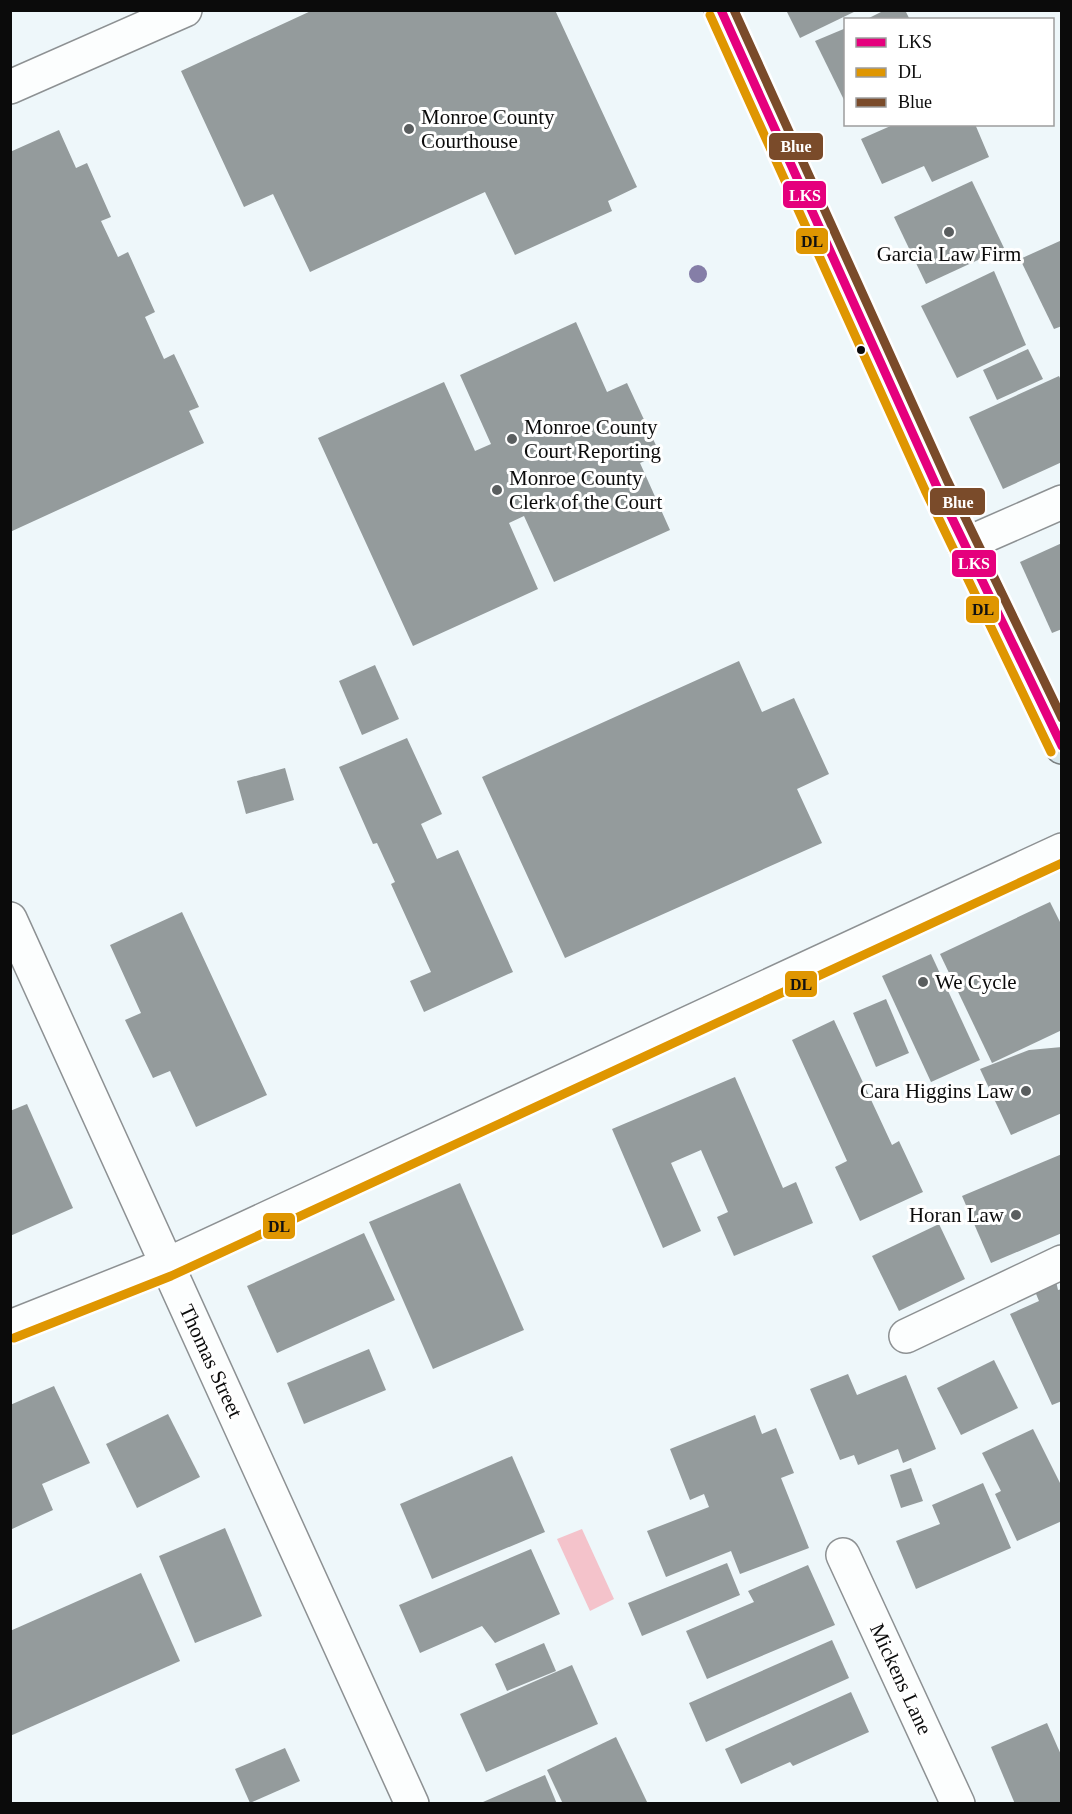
<svg xmlns="http://www.w3.org/2000/svg" width="1072" height="1814" font-family="'Times New Roman',serif">
  <style>
    .water { fill: #f4c3cb }
    .building { fill: #949b9c }
    .lines { fill: none; stroke-linecap: round; stroke-linejoin: round }
    .minor-casing { stroke: #8d9193; stroke-width: 36 }
    .major-casing { stroke: #7a7f80; stroke-width: 36 }
    .minor { stroke: #fcfefe; stroke-width: 33 }
    .major { stroke: #d7e7ec; stroke-width: 33 }
    .bus-1-casing { stroke: #fff; stroke-width: 14 }
    .bus-2-casing { stroke: #fff; stroke-width: 14 }
    .bus-3-casing { stroke: #fff; stroke-width: 14 }
    .bus-1 { stroke: #e5007d; stroke-width: 9 }
    .bus-2 { stroke: #df9601; stroke-width: 9 }
    .bus-3 { stroke: #7a4b2a; stroke-width: 9 }
    .tree { fill: #857ea7 }
    .poi-dot { fill: #5a5e5f; stroke: #fff; stroke-width: 2 }
    .bus-dot { fill: #0b0b0b; stroke: #fff; stroke-width: 2 }
    .labels { text-anchor: middle; dominant-baseline: central; stroke-width: 6; stroke-linejoin: round; paint-order: stroke }
    .poi-label { font-size: 21px; fill: #0b0b0b; stroke: #fff; text-anchor: start }
    .street-label { font-size: 21px; fill: #0b0b0b; stroke: #fff }
    .line-badge { stroke: #fff; stroke-width: 2 }
    .badge-label { font-size: 16px; text-anchor: middle; font-weight: bold; fill: #fff }
    .pale-badge-label { font-size: 16px; text-anchor: middle; font-weight: bold; fill: #111 }
  </style>
  <rect width="100%" height="100%" fill="#eef7fa"/>
  <path class="water" d="M582,1529L614,1599L590,1611L557,1539Z"/>
  <g class="building">
    <path d="M313,10H555L637,187L608,201L612,211L515,255L485,192L310,272L273,194L244,207L181,71Z"/>
    <path d="M786,10H858L800,38Z"/>
    <path d="M885,10H905L910,20H865Z"/>
    <path d="M846,28V104L815,41Z"/>
    <path d="M895,124H975L989,157L932,182L924,166L882,184L861,139Z"/>
    <path d="M59,130L76,168L87,163L111,217L101,221L118,257L128,252L155,312L145,317L164,359L174,354L199,407L189,411L204,443L10,532V152Z"/>
    <path d="M972,181L1004,248L926,284L894,217Z"/>
    <path d="M1062,240V326L1054,329L1020,259Z"/>
    <path d="M994,271L1026,345L957,378L921,306Z"/>
    <path d="M576,322L607,392L627,383L660,454L640,463L670,530L554,582L524,516L509,523L538,589L413,646L318,438L444,382L475,451L491,444L460,375Z"/>
    <path d="M1028,349L1043,379L997,400L983,370Z"/>
    <path d="M1059,376L1062,382V462L1003,489L969,417Z"/>
    <path d="M1062,543V629L1052,633L1020,562Z"/>
    <path d="M739,661L762,712L794,698L829,774L797,789L822,843L565,958L482,777Z"/>
    <path d="M375,665L399,719L362,735L339,681Z"/>
    <path d="M407,738L442,814L421,824L437,859L458,850L513,972L424,1012L410,981L431,972L391,884L395,882L377,843L373,844L339,767Z"/>
    <path d="M285,768L294,800L246,814L237,781Z"/>
    <path d="M1050,902L1062,926V1030L992,1063L940,954Z"/>
    <path d="M182,912L267,1095L196,1127L170,1071L153,1078L125,1020L141,1013L110,945Z"/>
    <path d="M931,954L980,1060L931,1082L882,976Z"/>
    <path d="M886,999L909,1053L876,1067L853,1013Z"/>
    <path d="M834,1020L892,1145L899,1141L923,1192L860,1221L835,1167L847,1161L792,1040Z"/>
    <path d="M1062,1047V1113L1011,1135L980,1069L1029,1050Z"/>
    <path d="M735,1077L783,1188L796,1182L813,1223L734,1256L717,1217L728,1212L701,1150L671,1163L701,1231L663,1248L612,1129Z"/>
    <path d="M27,1104L73,1208L10,1236V1111Z"/>
    <path d="M1062,1154V1233L991,1263L962,1196Z"/>
    <path d="M460,1183L524,1330L433,1369L369,1222Z"/>
    <path d="M939,1224L965,1279L899,1311L872,1256Z"/>
    <path d="M364,1233L395,1300L277,1353L247,1286Z"/>
    <path d="M1055,1277L1058,1290L1062,1289V1401L1052,1405L1010,1314L1039,1301L1031,1282Z"/>
    <path d="M369,1349L386,1390L304,1424L287,1383Z"/>
    <path d="M994,1360L1018,1408L961,1435L937,1388Z"/>
    <path d="M848,1374L857,1395L906,1375L936,1449L903,1463L898,1449L858,1465L854,1455L840,1460L810,1389Z"/>
    <path d="M54,1386L90,1463L42,1484L53,1510L10,1530V1405Z"/>
    <path d="M168,1414L200,1477L137,1508L106,1444Z"/>
    <path d="M755,1415L762,1434L776,1428L794,1473L781,1478L809,1548L740,1574L731,1551L666,1577L647,1531L709,1507L704,1494L690,1500L670,1449Z"/>
    <path d="M1033,1429L1062,1487V1521L1017,1541L995,1494L1001,1491L982,1453Z"/>
    <path d="M512,1456L545,1532L432,1579L400,1504Z"/>
    <path d="M911,1468L923,1501L901,1508L890,1475Z"/>
    <path d="M983,1483L1011,1548L916,1589L896,1541L940,1524L932,1505Z"/>
    <path d="M225,1528L262,1616L195,1643L159,1556Z"/>
    <path d="M531,1549L560,1614L495,1643L482,1626L420,1653L399,1605Z"/>
    <path d="M727,1563L740,1595L642,1636L628,1603Z"/>
    <path d="M808,1565L835,1625L707,1679L686,1631L754,1602L748,1591Z"/>
    <path d="M141,1573L180,1661L10,1736V1631Z"/>
    <path d="M832,1640L849,1678L706,1742L689,1703Z"/>
    <path d="M544,1643L556,1671L507,1691L495,1664Z"/>
    <path d="M572,1665L598,1724L486,1772L460,1714Z"/>
    <path d="M851,1692L869,1732L793,1766L790,1762L741,1784L725,1749Z"/>
    <path d="M1047,1723L1062,1757V1804H1015L991,1747Z"/>
    <path d="M616,1737L648,1804H563L547,1770Z"/>
    <path d="M285,1748L300,1781L250,1803L235,1769Z"/>
    <path d="M545,1775L557,1804H484L483,1802Z"/>
  </g>
  <g class="lines">
    <g class="minor-casing">
      <g id="minor">
        <path d="M10,87L185,10"/>
        <path d="M964,545L1062,502"/>
        <path d="M10,919L412,1804"/>
        <path d="M10,1327L166,1265L1062,850"/>
        <path d="M906,1336L1062,1262"/>
        <path d="M843,1555L958,1804"/>
      </g>
    </g>
    <g class="major-casing">
      <path id="major" d="M721,10L936,485L1062,747"/>
    </g>
    <use href="#minor" class="minor"/>
    <use href="#major" class="major"/>
    <g class="bus-1-casing">
      <path id="bus-1" d="M721,10L936,485L1062,746"/>
    </g>
    <g class="bus-2-casing">
      <g id="bus-2">
        <path d="M710,15L925,490L1051,752"/>
        <path d="M14,1338L171,1276L1062,863"/>
      </g>
    </g>
    <g class="bus-3-casing">
      <path id="bus-3" d="M734,10L947,480L1062,718"/>
    </g>
    <use href="#bus-1" class="bus-1"/>
    <use href="#bus-2" class="bus-2"/>
    <use href="#bus-3" class="bus-3"/>
  </g>
  <circle class="tree" cx="698" cy="274" r="9"/>
  <g class="poi-dot">
    <circle cx="409" cy="129" r="6"/>
    <circle cx="949" cy="232" r="6"/>
    <circle cx="512" cy="439" r="6"/>
    <circle cx="497" cy="490" r="6"/>
    <circle cx="923" cy="982" r="6"/>
    <circle cx="1026" cy="1091" r="6"/>
    <circle cx="1016" cy="1215" r="6"/>
  </g>
  <circle class="bus-dot" cx="861" cy="350" r="5"/>
  <g class="labels">
    <g class="poi-label">
      <text x="421" y="117">Monroe County<tspan x="421" dy="24">Courthouse</tspan></text>
      <text x="949" y="254" text-anchor="middle">Garcia Law Firm</text>
      <text x="524" y="427">Monroe County<tspan x="524" dy="24">Court Reporting</tspan></text>
      <text x="509" y="478">Monroe County<tspan x="509" dy="24">Clerk of the Court</tspan></text>
      <text x="935" y="982">We Cycle</text>
      <text x="1014" y="1091" text-anchor="end">Cara Higgins Law</text>
      <text x="1004" y="1215" text-anchor="end">Horan Law</text>
    </g>
    <g class="street-label">
      <text transform="translate(211 1361) rotate(65)">Thomas Street</text>
      <text transform="translate(901 1679) rotate(65)">Mickens Lane</text>
    </g>
  </g>
  <g class="line-badge">
    <rect x="768" y="132" width="56" height="29" rx="6" fill="#7a4b2a"/>
    <rect x="782" y="180" width="45" height="29" rx="6" fill="#e5007d"/>
    <rect x="795" y="227" width="34" height="28" rx="6" fill="#df9601"/>
    <rect x="929" y="487" width="57" height="29" rx="6" fill="#7a4b2a"/>
    <rect x="951" y="549" width="46" height="29" rx="6" fill="#e5007d"/>
    <rect x="965" y="595" width="35" height="29" rx="6" fill="#df9601"/>
    <rect x="784" y="970" width="34" height="28" rx="6" fill="#df9601"/>
    <rect x="262" y="1212" width="34" height="28" rx="6" fill="#df9601"/>
  </g>
  <g class="badge-label">
    <text x="796" y="152">Blue</text>
    <text x="805" y="201">LKS</text>
    <text x="958" y="508">Blue</text>
    <text x="974" y="569">LKS</text>
  </g>
  <g class="pale-badge-label">
    <text x="812" y="247">DL</text>
    <text x="983" y="615">DL</text>
    <text x="801" y="990">DL</text>
    <text x="279" y="1232">DL</text>
  </g>
  <rect width="1072" height="1814" fill="none" stroke="#0b0b0b" stroke-width="24"/>
  <rect x="844" y="18" width="210" height="108" fill="#ffffff" stroke="#9d9d9d" stroke-width="1.5"/>
  <rect x="856" y="38" width="30" height="9" fill="#e5007d" stroke="#9d9d9d" stroke-width="1.5"/>
  <text x="898" y="48" font-size="18" fill="#0b0b0b">LKS</text>
  <rect x="856" y="68" width="30" height="9" fill="#df9601" stroke="#9d9d9d" stroke-width="1.5"/>
  <text x="898" y="78" font-size="18" fill="#0b0b0b">DL</text>
  <rect x="856" y="98" width="30" height="9" fill="#7a4b2a" stroke="#9d9d9d" stroke-width="1.5"/>
  <text x="898" y="108" font-size="18" fill="#0b0b0b">Blue</text>
</svg>
